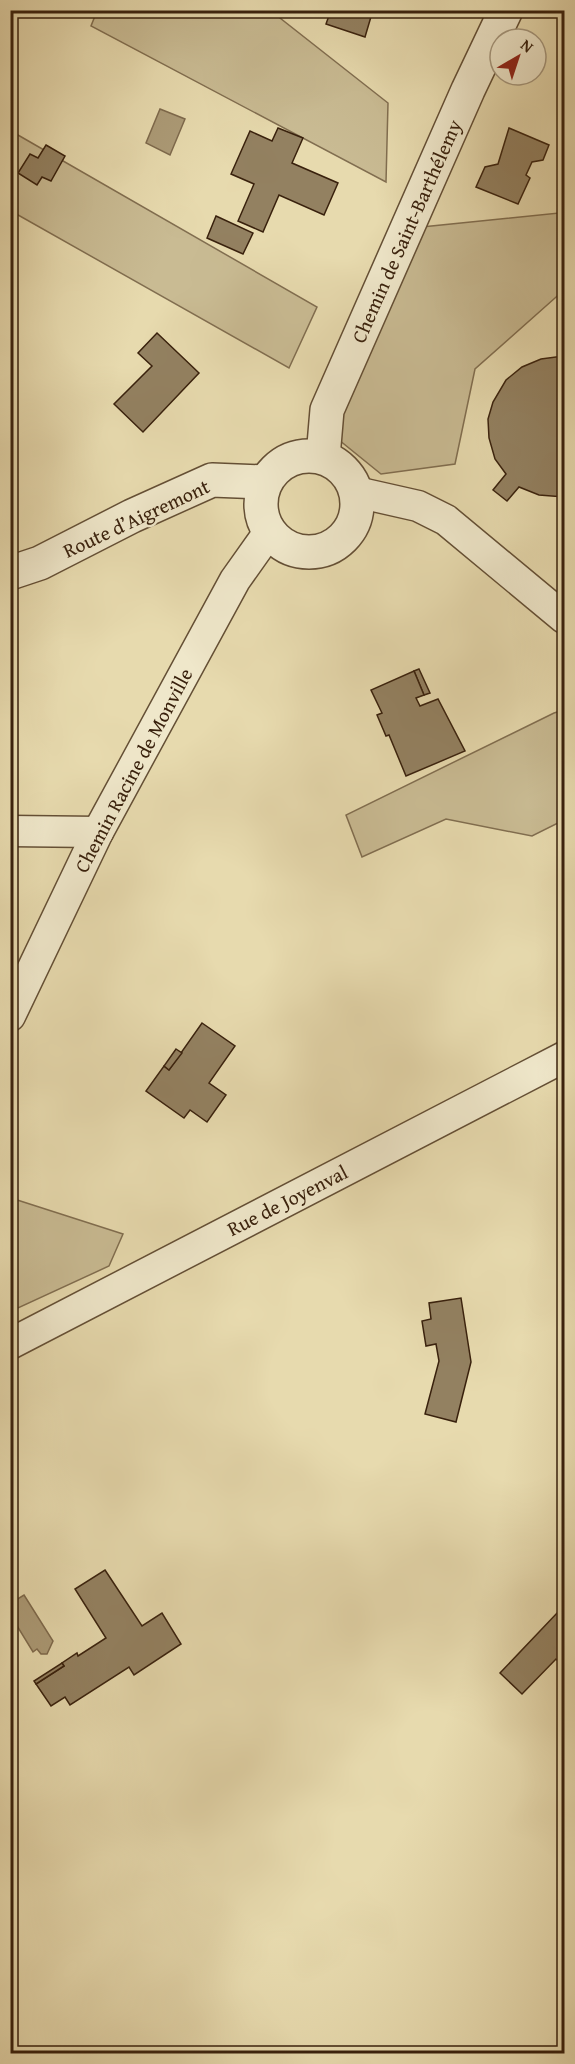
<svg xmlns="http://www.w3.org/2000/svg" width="575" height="2064" font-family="'Gentium Book Plus',serif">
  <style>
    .green { fill: #c9bb93; stroke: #816e50; stroke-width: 1.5 }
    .water { fill: #ac9b77; stroke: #7e6a4d; stroke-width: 1.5 }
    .building { fill: #938161; stroke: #39210d; stroke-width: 1.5 }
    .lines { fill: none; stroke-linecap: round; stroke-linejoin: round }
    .minor-casing { stroke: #644f35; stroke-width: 33 }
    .tertiary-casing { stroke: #644f35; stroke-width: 36 }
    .minor { stroke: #efe7ca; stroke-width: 30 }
    .tertiary { stroke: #efe7ca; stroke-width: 33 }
    .labels { text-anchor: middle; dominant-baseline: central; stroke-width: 5; stroke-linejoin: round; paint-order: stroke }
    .street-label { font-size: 20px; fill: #39210d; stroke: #efe7ca }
  </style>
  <rect width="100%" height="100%" fill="#e7daae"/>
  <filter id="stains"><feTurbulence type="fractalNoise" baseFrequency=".00333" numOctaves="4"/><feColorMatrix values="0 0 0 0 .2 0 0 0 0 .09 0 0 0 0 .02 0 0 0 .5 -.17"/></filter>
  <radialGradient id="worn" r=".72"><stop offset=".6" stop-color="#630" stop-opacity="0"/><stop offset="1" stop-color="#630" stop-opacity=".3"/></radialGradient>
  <g class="green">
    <path d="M97,11H271L388,103L386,182L91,26Z"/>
    <path d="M11,131L317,307L289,368L11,211Z"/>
    <path d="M559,213L564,224V290L475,369L455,464L381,474L328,431L412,228Z"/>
    <path d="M564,710V820L532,836L446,819L362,857L346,815L554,713Z"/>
    <path d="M11,1198L123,1234L109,1266L18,1308L11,1304Z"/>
  </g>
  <g class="water">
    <path d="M160,109L185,119L170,155L146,143Z"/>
    <path d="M24,1595L53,1641L47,1654H41L37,1649L33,1652L11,1616V1603Z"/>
  </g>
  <g class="building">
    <path d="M331,10H373L365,37L326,24Z"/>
    <path d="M278,128L303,138L292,163L338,183L324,215L279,195L263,232L238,221L254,184L231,174L250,131L272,141Z"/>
    <path d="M509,128L549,145L543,160L532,162L526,175L530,178L518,204L476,187L485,167L498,164Z"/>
    <path d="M46,145L65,156L51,181L42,177L37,185L18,173L30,154L38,158Z"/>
    <path d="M216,216L253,233L243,254L207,238Z"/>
    <path d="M157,333L199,373L143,432L114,404L152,366L138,353Z"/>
    <path d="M563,356L564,497L539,495L519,487L507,501L493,490L506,474L495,459L489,438L488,419L493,402L506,380L522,367L541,359Z"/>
    <path d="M419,669L430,693L424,695L414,671Z"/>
    <path d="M414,671L424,695L416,698L420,706L438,699L465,751L406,776L389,735L386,736L377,715L382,713L371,690Z"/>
    <path d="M202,1023L235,1046L209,1083L226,1095L207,1122L190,1110L184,1118L146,1091L164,1066L169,1070Z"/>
    <path d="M176,1049L182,1053L169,1070L164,1066Z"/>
    <path d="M461,1298L471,1362L456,1422L425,1414L439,1361L436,1344L426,1346L422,1321L431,1319L429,1303Z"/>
    <path d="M105,1570L142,1626L162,1613L181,1644L134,1675L129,1667L70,1705L65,1697L51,1706L36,1684L64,1666L62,1663L77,1653L78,1656L106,1638L75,1589Z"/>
    <path d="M558,1612L564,1618V1667L556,1659L522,1694L500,1673Z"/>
    <path d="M62,1663L64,1666L36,1684L34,1681Z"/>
  </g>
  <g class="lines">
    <g class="minor-casing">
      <g id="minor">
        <path d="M356,492L418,506L446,520L564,618"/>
        <path d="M10,831L98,832"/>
        <path d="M10,1016L98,832L235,580L269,532"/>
        <path d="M10,1344L564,1057"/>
      </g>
    </g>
    <g class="tertiary-casing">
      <g id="tertiary">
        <circle cx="309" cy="504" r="48"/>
        <path d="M323,457L327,410L468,90L506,10"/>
        <path d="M10,573L40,563L132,516L212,480L264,482"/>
      </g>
    </g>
    <use href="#minor" class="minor"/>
    <use href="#tertiary" class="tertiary"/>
  </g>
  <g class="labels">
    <g class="street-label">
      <text transform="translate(406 231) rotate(-66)">Chemin de Saint-Barthélemy</text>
      <text transform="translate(136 518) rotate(-25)">Route d’Aigremont</text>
      <text transform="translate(133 770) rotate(-62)">Chemin Racine de Monville</text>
      <text transform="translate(287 1200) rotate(-27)">Rue de Joyenval</text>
    </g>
  </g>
  <rect width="575" height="2064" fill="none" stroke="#e7daae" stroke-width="36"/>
  <rect x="12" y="12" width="551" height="2040" fill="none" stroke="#39210d" stroke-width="3"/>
  <rect x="18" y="18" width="539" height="2028" fill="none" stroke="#39210d" stroke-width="1.5"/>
  <g transform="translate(518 57) rotate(39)"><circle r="28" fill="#efe7ca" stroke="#a6987e" stroke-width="1.5"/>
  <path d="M0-4.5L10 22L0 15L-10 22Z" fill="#8f2418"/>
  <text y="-9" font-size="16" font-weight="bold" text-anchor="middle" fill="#39210d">N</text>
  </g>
  <rect width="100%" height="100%" filter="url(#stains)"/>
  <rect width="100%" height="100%" fill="url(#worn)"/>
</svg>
